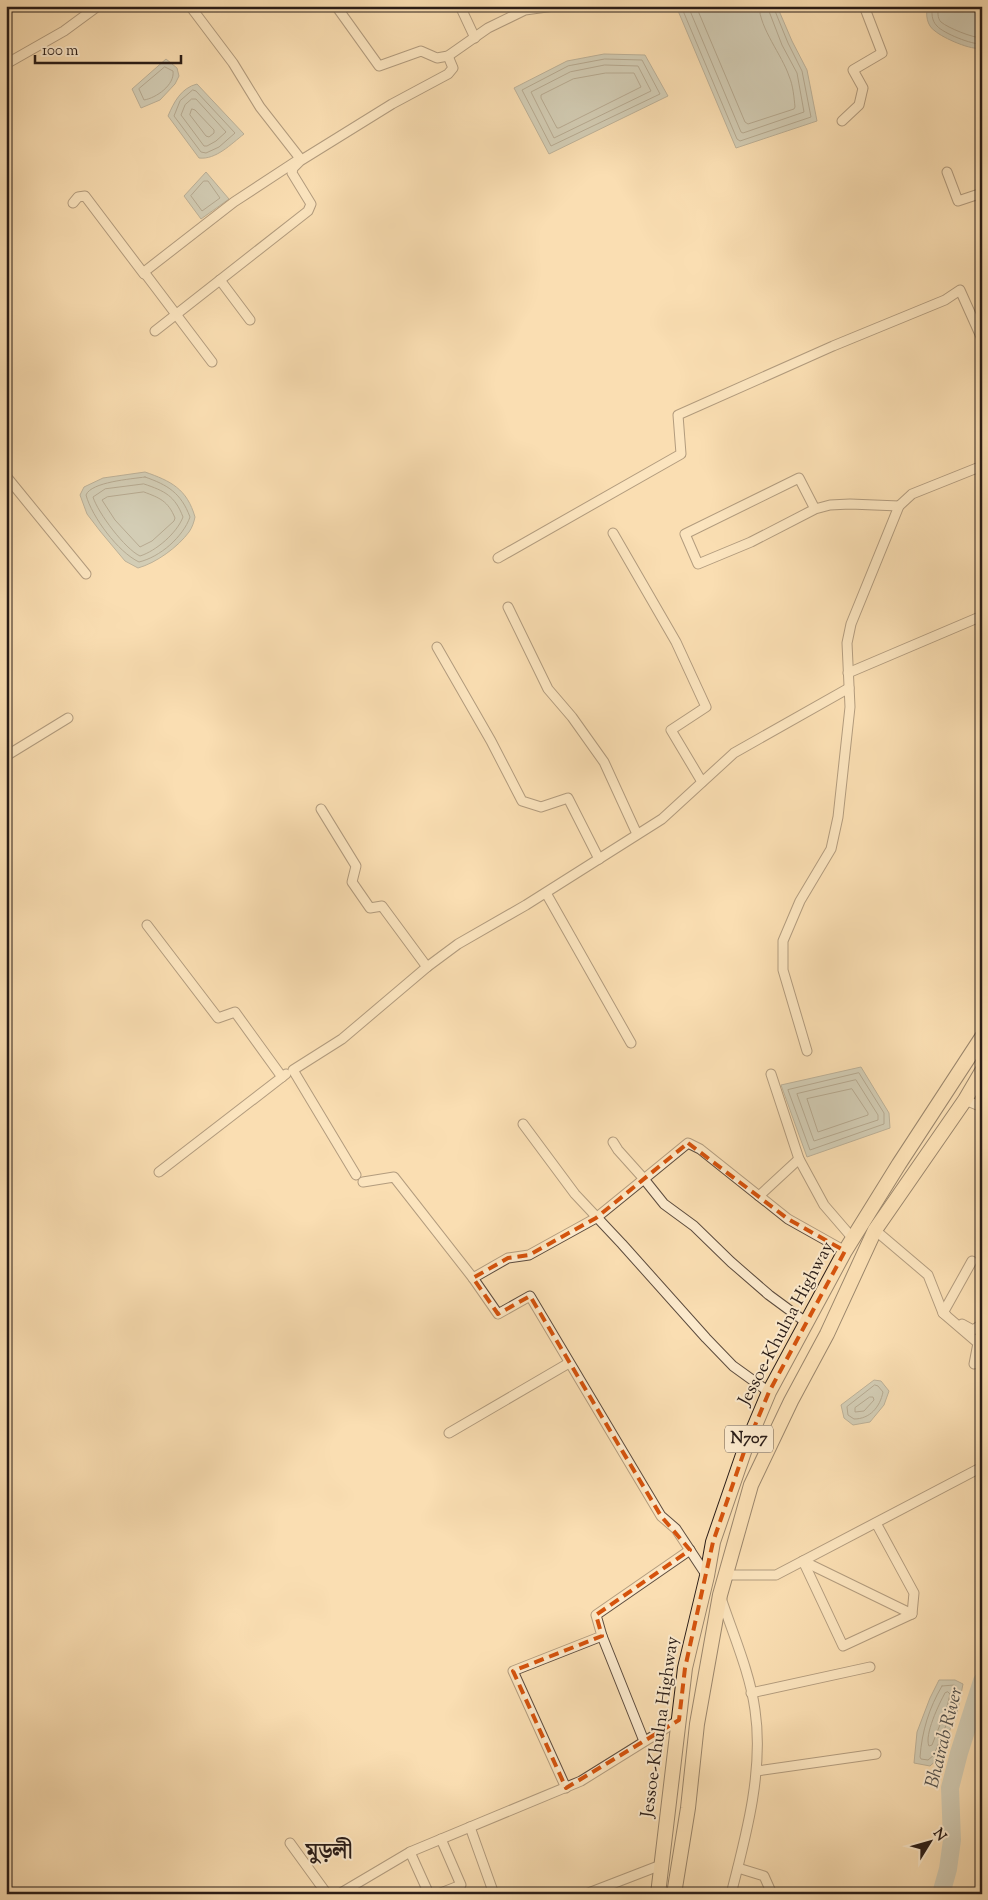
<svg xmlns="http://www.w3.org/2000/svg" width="988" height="1900" font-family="'Sorts Mill Goudy','Noto Serif Bengali',serif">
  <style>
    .water { fill: #a4b9b8; stroke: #737a78 }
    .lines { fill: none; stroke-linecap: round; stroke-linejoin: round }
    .shore { stroke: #666a68; stroke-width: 1 }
    .river { stroke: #a4b9b8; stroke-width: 18 }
    .minor-casing { stroke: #5d4c3e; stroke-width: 11 }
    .trunk-casing { stroke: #291c17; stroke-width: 16 }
    .minor { stroke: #fceacd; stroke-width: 9 }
    .trunk { stroke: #fadeb2; stroke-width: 14 }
    .marked { fill: none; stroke: #d5530d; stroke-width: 4; stroke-dasharray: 10 6; stroke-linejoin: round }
    .labels { text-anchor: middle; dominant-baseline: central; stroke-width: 4; stroke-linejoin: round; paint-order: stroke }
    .shield { fill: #fceacd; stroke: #685a4e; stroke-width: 1 }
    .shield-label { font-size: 16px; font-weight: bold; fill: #291c17 }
    .street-label { font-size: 18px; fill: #291c17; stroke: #fceacd }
    .water-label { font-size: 19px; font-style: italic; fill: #54534f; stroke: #fceacd }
    .district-label { font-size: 22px; font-weight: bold; fill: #291c17; stroke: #fceacd }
  </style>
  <rect width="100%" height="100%" fill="#fadeb2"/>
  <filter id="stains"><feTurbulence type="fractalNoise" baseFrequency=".004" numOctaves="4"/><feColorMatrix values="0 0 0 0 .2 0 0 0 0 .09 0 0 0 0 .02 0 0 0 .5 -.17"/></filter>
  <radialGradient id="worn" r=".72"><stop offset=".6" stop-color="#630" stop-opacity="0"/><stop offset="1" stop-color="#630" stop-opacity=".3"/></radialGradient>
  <g class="water">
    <path d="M676,6H777L792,41L807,70L817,121L736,148Z"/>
    <path d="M928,6H982V48C972,51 943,38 935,31C927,26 925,14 928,6Z"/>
    <path d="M604,54L645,55L668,96L549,154L514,88L567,61Z"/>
    <path d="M166,59L177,68L179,76L175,84L160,100L141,108L132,89Z"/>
    <path d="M197,84L244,134C231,144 216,160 199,158L168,116C174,102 181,88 197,84Z"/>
    <path d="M206,172L229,199L201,219L184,196Z"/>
    <path d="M145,472C171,481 187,489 195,517C194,522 192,528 189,532C178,547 156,563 138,568L125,561L100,531L87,514L80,495L84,487L103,478Z"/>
    <path d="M861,1067L889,1113L890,1128L807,1157L781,1085Z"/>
    <path d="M874,1380L881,1381L889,1391L884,1405L870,1422L853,1425L844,1418L841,1405Z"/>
    <path d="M939,1680H955L963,1684L958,1709L948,1735L939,1758L930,1766L914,1763L917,1732L930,1698Z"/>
  </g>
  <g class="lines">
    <g class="shore">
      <path d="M681,6L737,139L740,141L811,117L802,71L788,43L773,6"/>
      <path d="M688,6L741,132L743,133L804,112L797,73L782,45L767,6"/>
      <path d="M696,6L745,122L748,124L794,109L795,107C794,97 793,85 789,76C782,55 760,29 759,6"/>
      <path d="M932,6C932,13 931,20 937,26C943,33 972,45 982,44"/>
      <path d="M938,6C938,11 937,18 941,22C948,28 973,38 982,38"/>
      <path d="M605,59L642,60L660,94L551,146L522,90L568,66Z"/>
      <path d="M605,65L638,66L651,91L554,138L531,92L570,72Z"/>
      <path d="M165,67L173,71C175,85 156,98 144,100L139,89Z"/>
      <path d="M606,73H634L641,87L559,128H557L541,98V95L573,79Z"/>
      <path d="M193,90L196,91L235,133L219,147L206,153L201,152L174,116L180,101Z"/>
      <path d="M192,99H196L226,132L216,141L207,146H204L181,115L185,105Z"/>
      <path d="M192,109L195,110L214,130V133L209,137L206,136L190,115Z"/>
      <path d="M204,181H208L220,198L202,211L191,196Z"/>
      <path d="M145,477C168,485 181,493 190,517C183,537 160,557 139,562C118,552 92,517 86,495C91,482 131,479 145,477Z"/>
      <path d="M144,484C165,491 175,496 183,517C177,533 156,551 140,556C125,549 98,513 93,497L105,489Z"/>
      <path d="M144,492C160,498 168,501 175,518L174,521L152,541L140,547L115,520L102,500L107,497Z"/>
      <path d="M859,1073L884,1113V1124L810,1150L788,1090Z"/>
      <path d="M856,1080L878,1115V1120L814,1141L797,1094Z"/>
      <path d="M852,1089L868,1113V1115L818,1132L807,1099Z"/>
      <path d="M875,1385L878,1386L883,1392C880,1407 870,1419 854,1419L848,1415L847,1407Z"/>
      <path d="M870,1397H873L874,1400L864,1411L855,1412V1408Z"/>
      <path d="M942,1686L954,1685L957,1687L953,1708L934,1755L928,1760L921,1759L920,1757C922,1731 929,1708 942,1686Z"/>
      <path d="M948,1692L950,1694L947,1707L932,1745L929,1746C924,1735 939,1704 945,1693Z"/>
    </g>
    <path class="river" d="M941,1894L948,1869L952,1840L950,1788L959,1753L982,1681"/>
    <g class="minor-casing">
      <g id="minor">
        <path d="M190,6L233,63L260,107L299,157L298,160L234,202L144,272L212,362"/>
        <path d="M336,6L379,66L421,51L437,58L448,56L488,28L525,10L554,6"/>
        <path d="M460,6L475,38"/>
        <path d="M6,64L64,31L98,6"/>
        <path d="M842,121L859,105L863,88L853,70L882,53L864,6"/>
        <path d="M947,172L958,201L982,193"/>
        <path d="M73,203L78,197L85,196L144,274"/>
        <path d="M220,280L250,320"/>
        <path d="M155,331L308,211L311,204L292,173L293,168L300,161L392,104L448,74L453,68L448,56"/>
        <path d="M6,476L86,574"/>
        <path d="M815,509L799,478L685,534L698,564L751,542L815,509L830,505L850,504L899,506"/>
        <path d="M613,533L676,642L706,707L671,730L702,782"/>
        <path d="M498,558L681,454L678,415L833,346L945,300L960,290L982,339"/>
        <path d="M508,607L548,689L572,717L604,762L637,834"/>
        <path d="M437,647L491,741L522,801L541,807L568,798L599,859"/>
        <path d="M848,673L982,616"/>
        <path d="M6,756L68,718"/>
        <path d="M321,809L356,866L352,882L370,908L382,906L427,967"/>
        <path d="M546,893L631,1043"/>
        <path d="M147,925L218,1018L235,1012L282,1077"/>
        <path d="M807,1051L783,970V941L800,901L831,849L838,817L850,707L847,643L851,624L899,506L912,494L982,466"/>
        <path d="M771,1074L799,1159L824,1205L849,1234"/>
        <path d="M965,1100L982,1107"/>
        <path d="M523,1124L575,1194L622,1244L706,1338L733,1366L769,1392"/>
        <path d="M159,1172L286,1074"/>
        <path d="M356,1175L293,1070L342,1039L427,967L458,944L526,905L662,819L734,753L849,688"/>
        <path d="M363,1182L394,1177L473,1278L508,1258L529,1255L596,1218L644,1179L618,1150L613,1142"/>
        <path d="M759,1196L799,1159"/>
        <path d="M875,1230L928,1275L943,1313L978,1343L974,1364"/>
        <path d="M473,1278L498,1314L530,1296L661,1516L676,1529L707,1576"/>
        <path d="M946,1315L943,1313L972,1261"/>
        <path d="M807,1323L769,1295L731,1262L694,1226L664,1204L644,1179L688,1143L700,1149L788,1219L845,1251"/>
        <path d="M962,1324L973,1330L982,1324"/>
        <path d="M449,1433L569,1363"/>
        <path d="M803,1561L843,1646L912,1614L914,1593L876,1523"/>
        <path d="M803,1561L912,1614"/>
        <path d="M724,1575H776L982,1467"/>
        <path d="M721,1598C733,1634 750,1673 755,1710C764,1770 746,1836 731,1894"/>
        <path d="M602,1636L644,1741"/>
        <path d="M751,1693L870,1667"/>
        <path d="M757,1771L876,1754"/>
        <path d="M566,1788L513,1671L602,1636L596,1615L690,1550"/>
        <path d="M470,1827L494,1894"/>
        <path d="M290,1843L327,1894"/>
        <path d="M410,1852L429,1894"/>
        <path d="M738,1868L764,1876L772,1894"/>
        <path d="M339,1894L410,1852L581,1781L679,1720"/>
        <path d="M438,1894L461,1885L441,1839"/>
        <path d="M586,1894L661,1865"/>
      </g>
    </g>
    <g class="trunk-casing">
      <g id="trunk">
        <path d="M658,1894L685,1668L707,1576L713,1542L745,1449L769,1392L845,1251L899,1164L982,1037"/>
        <path d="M674,1894L688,1808L697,1724L720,1595L751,1485L791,1401L827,1334L875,1230L965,1100L982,1071"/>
      </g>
    </g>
    <use href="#minor" class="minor"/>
    <use href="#trunk" class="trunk"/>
  </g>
  <path d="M0 0H988V1900H0ZM688,1143L788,1219L845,1251L769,1392L745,1449L713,1542L685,1668L679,1720L566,1788L513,1671L602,1636L596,1615L690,1550L661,1516L530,1296L498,1314L473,1278L508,1258L529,1255L596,1218Z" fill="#fadeb2" fill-opacity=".55" fill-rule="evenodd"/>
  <path class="marked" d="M688,1143L788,1219L845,1251L769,1392L745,1449L713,1542L685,1668L679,1720L566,1788L513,1671L602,1636L596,1615L690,1550L661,1516L530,1296L498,1314L473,1278L508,1258L529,1255L596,1218Z"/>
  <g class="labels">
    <rect class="shield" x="725" y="1425.5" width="48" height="27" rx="4"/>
    <g class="shield-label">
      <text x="749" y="1439">N707</text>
    </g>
    <g class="street-label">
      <text transform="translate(787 1324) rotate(-62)">Jessoe-Khulna Highway</text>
      <text transform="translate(661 1727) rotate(-82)">Jessoe-Khulna Highway</text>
    </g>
    <g class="water-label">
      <text transform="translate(945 1738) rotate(-76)">Bhairab River</text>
    </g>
    <g class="district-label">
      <text x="329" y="1853">মুড়লী</text>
    </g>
  </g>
  <rect width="988" height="1900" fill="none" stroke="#fadeb2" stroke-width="25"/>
  <rect x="8" y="8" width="973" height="1885" fill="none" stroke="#291c17" stroke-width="2.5"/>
  <rect x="12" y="12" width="963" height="1875" fill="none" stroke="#291c17"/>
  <g transform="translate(930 1842) rotate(53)" stroke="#fceacd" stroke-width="4" paint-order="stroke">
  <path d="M0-4L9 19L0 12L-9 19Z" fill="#291c17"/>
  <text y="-8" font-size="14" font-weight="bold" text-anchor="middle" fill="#291c17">N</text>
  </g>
  <path d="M35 55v8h146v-8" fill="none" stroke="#291c17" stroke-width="2.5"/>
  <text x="42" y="55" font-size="15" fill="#291c17" stroke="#fceacd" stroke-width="4" paint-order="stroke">100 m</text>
  <rect width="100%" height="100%" filter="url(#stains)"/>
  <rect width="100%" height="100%" fill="url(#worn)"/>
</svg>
